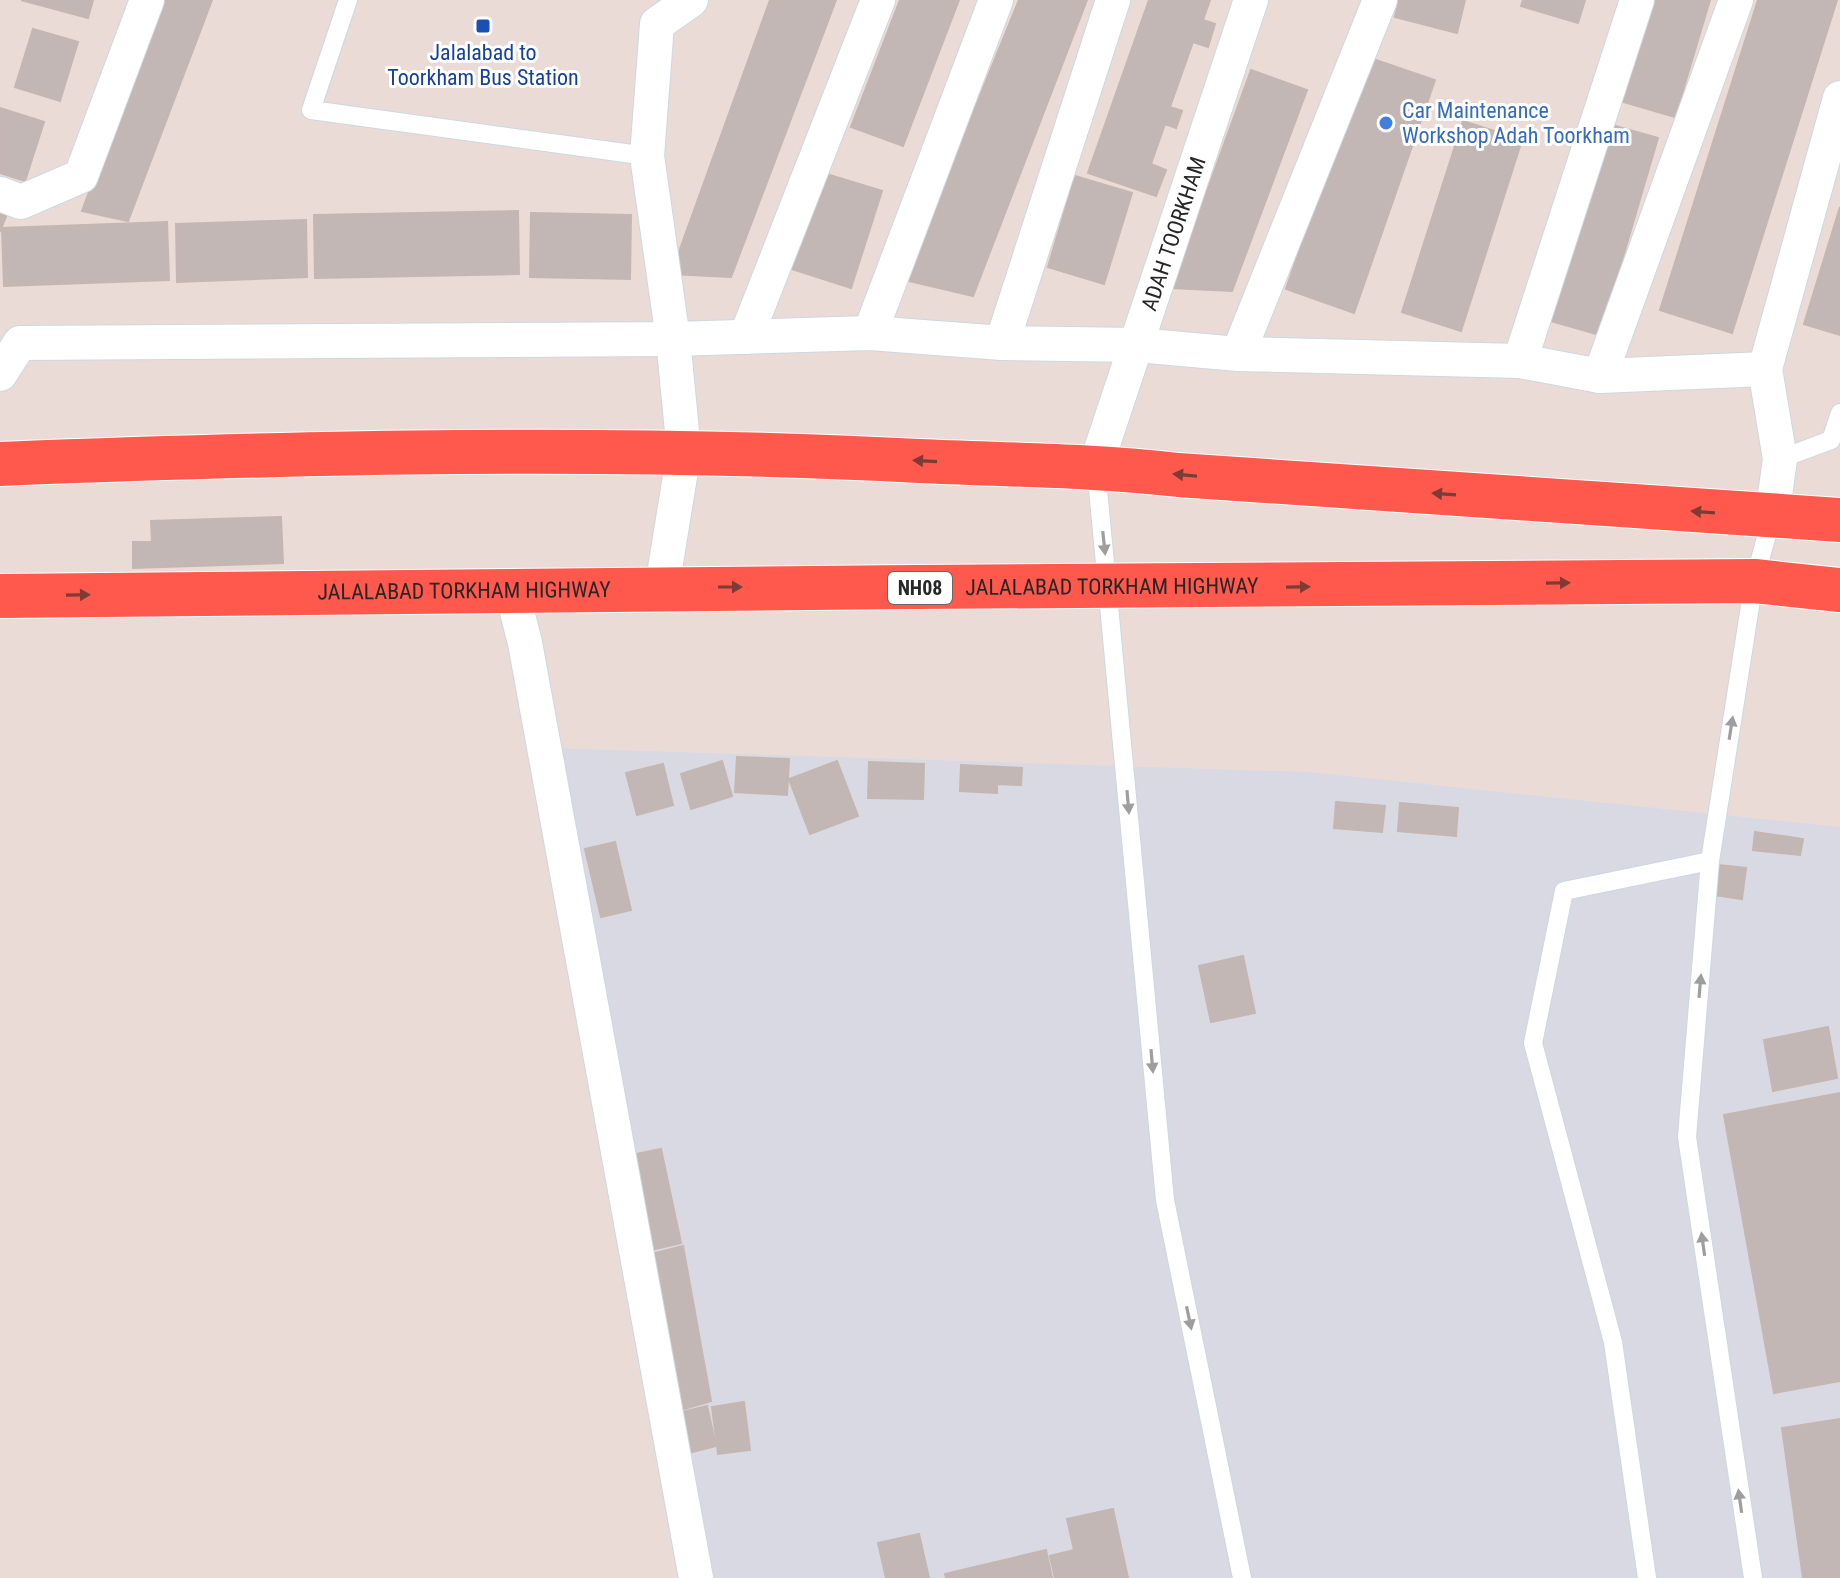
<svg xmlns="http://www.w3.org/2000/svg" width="1840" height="1578" font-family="'Roboto Condensed',sans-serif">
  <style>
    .industrial { fill: #d8d9e2 }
    .building { fill: #c2b7b4; stroke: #c5b6b1; stroke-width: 2 }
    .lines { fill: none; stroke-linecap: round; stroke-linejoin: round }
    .lane-casing { stroke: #ccd8e1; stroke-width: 20 }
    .street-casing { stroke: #ccd8e1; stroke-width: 36 }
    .highway-casing { stroke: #fff; stroke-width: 46 }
    .lane { stroke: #fff; stroke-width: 18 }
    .street { stroke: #fff; stroke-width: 34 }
    .highway { stroke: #ff584d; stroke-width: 44 }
    .oneway { fill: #7d3b36 }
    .oneway2 { fill: #9e9e9e }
    .transit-dot { fill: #1a4fb4; stroke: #fff; stroke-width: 3 }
    .shop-dot { fill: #3f7fe0; stroke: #fff; stroke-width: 3 }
    .labels { text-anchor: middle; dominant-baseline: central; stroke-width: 6; stroke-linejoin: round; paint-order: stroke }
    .shield { fill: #fff; stroke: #686868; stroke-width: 2 }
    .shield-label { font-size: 20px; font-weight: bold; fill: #272727 }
    .transit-label { font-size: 22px; fill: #164399; stroke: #fff }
    .shop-label { font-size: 22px; fill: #366cbe; stroke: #fff; text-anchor: start }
    .street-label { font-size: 22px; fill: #272727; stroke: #fff }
  </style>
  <rect width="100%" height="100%" fill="#ebdbd7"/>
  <path class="industrial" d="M548,748L1307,772L1840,827V1578H702Z"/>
  <g class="building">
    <path d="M21,0H93L88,18Z"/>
    <path d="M161,0H212L128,221L82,211Z"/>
    <path d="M770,0H836L731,277L671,274Z"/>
    <path d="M900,0H959L903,146L851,127Z"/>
    <path d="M1019,0H1087L973,296L905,280Z"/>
    <path d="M1149,0H1210L1203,20L1215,24L1208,47L1193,42L1170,107L1182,111L1176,128L1165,124L1151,164L1166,170L1156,196L1088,173Z"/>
    <path d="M1399,0H1465L1457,33L1395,17Z"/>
    <path d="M1523,0H1585L1578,23L1521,6Z"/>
    <path d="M1647,0H1710L1675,117L1617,100Z"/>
    <path d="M1758,0H1837L1732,333L1660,310Z"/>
    <path d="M33,29L78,42L60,101L15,87Z"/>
    <path d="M1367,57L1435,80L1354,313L1286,289Z"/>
    <path d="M1251,70L1307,90L1232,291L1172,288Z"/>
    <path d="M0,108L44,122L25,181L0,173Z"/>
    <path d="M1463,121L1522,140L1461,331L1402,312Z"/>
    <path d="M1601,122L1658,138L1600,335L1544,319Z"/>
    <path d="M820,172L882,191L851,288L789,268Z"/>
    <path d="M1075,176L1132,193L1104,284L1048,267Z"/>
    <path d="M0,202L10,206L0,232Z"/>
    <path d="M1840,207V335L1804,324Z"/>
    <path d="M518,211L519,274L315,278L314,215Z"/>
    <path d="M531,213L631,215L630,279L530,277Z"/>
    <path d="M306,220L307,277L177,282L176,224Z"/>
    <path d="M167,222L169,280L4,286L2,228Z"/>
    <path d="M281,517L283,563L133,568V542H152L151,521Z"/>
    <path d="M737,757L789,759L787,795L735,792Z"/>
    <path d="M722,761L732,796L691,809L681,774Z"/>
    <path d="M837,761L858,816L810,834L789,779Z"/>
    <path d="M869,762L924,764L923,799L868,798Z"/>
    <path d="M663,764L673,805L637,815L626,773Z"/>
    <path d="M961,765L1022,768L1021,785L997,784V793L960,791Z"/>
    <path d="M1336,802L1385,806L1382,832L1334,828Z"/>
    <path d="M1400,803L1458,808L1456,836L1398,831Z"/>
    <path d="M1755,832L1803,839L1800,855L1753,850Z"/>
    <path d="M615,842L631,910L601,917L585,849Z"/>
    <path d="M1718,865L1746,868L1742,899L1714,895Z"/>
    <path d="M1243,956L1255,1013L1211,1022L1199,966Z"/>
    <path d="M1828,1027L1837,1078L1773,1091L1764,1040Z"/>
    <path d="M1840,1093V1381L1774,1393L1724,1115Z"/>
    <path d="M661,1149L681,1243L651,1250L631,1155Z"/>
    <path d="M683,1246L711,1401L681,1410L652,1254Z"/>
    <path d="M744,1402L750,1450L718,1454L712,1407Z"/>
    <path d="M707,1406L716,1446L688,1453L679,1413Z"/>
    <path d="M1840,1419V1578H1803L1782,1428Z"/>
    <path d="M1113,1509L1128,1578H1055L1050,1556L1074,1550L1067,1519Z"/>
    <path d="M919,1534L929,1578H886L878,1543Z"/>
    <path d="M1046,1550L1052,1578H946L945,1574Z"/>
  </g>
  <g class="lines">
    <g class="lane-casing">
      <g id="lane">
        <path d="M348,0L311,110L647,156"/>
        <path d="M1780,459L1831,440L1840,413"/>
        <path d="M1096,468L1165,1200L1242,1578"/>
        <path d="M1647,1578L1613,1342L1533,1043L1564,891L1710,861"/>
        <path d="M1753,1578L1687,1137L1710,861L1754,581L1772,517"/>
      </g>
    </g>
    <g class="street-casing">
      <g id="street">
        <path d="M0,194L21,202L81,176L147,0"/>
        <path d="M870,333L996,0"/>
        <path d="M746,337L878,0"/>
        <path d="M1002,343L1113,0"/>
        <path d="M1238,354L1380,0"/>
        <path d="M1520,361L1637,0"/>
        <path d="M0,374L20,343L673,339L870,333L1002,343L1137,345L1238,354L1520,361L1600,376L1765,369"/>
        <path d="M1600,376L1736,0"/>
        <path id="s1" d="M1096,465L1251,0"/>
        <path d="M1772,517L1780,459L1765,369L1840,98"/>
        <path d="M662,587L684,452L673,339L647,156L657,24L691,0"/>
        <path d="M511,588L525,643L696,1578"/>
      </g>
    </g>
    <g class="highway-casing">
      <g id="highway">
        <path d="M0,464C306,452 613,445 919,461C1006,465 1092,465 1178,475L1840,520"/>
        <path id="s2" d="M0,596C585,586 1169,588 1754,581L1840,590"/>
      </g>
    </g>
    <use href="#lane" class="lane"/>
    <use href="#street" class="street"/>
    <use href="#highway" class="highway"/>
  </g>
  <defs><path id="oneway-solid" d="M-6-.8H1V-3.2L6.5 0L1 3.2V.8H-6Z" transform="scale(2)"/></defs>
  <g class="oneway">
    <use href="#oneway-solid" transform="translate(925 461) rotate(-177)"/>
    <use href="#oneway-solid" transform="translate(1185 475) rotate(-175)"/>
    <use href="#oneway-solid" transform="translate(1444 494) rotate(-176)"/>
    <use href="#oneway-solid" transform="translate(1703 512) rotate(-176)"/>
    <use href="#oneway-solid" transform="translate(1558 583) rotate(-1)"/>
    <use href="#oneway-solid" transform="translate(730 587)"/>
    <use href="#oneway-solid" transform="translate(1298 587) rotate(-1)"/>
    <use href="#oneway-solid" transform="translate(78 595) rotate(-1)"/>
  </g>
  <g class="oneway2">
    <use href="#oneway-solid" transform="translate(1104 543) rotate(84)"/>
    <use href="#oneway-solid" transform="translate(1731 728) rotate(-81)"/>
    <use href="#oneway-solid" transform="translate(1128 802) rotate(85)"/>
    <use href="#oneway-solid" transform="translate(1700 986) rotate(-85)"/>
    <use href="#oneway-solid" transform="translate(1152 1061) rotate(85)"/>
    <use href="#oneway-solid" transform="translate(1703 1244) rotate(-98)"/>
    <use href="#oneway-solid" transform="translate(1189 1318) rotate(78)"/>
    <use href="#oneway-solid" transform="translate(1740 1501) rotate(-98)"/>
  </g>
  <rect class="transit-dot" x="475" y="18" width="16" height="16" rx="4"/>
  <circle class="shop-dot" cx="1386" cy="123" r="8"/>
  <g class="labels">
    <rect class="shield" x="888" y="572" width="64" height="32" rx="6"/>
    <g class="shield-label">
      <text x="920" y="588">NH08</text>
    </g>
    <g class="transit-label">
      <text x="483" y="52">Jalalabad to<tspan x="483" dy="25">Toorkham Bus Station</tspan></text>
    </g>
    <g class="shop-label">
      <text x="1402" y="110">Car Maintenance<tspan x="1402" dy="25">Workshop Adah Toorkham</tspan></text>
    </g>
    <g class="street-label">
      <text stroke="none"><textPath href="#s1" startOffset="244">ADAH TOORKHAM</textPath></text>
      <text stroke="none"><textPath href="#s2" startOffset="1112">JALALABAD TORKHAM HIGHWAY</textPath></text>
      <text stroke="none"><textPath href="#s2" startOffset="464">JALALABAD TORKHAM HIGHWAY</textPath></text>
    </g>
  </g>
</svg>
